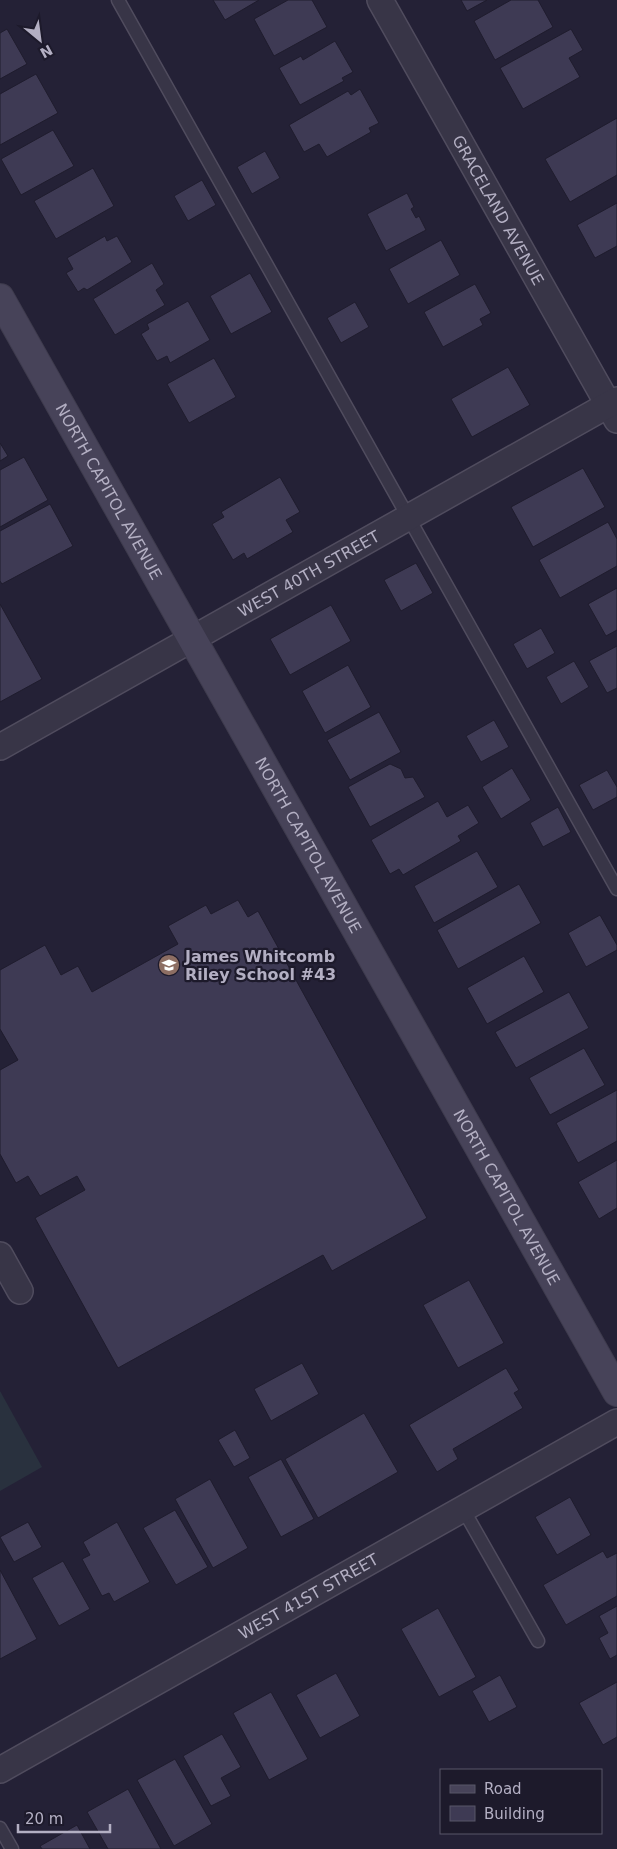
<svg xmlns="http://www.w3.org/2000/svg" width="617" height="1849" font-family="'DejaVu Sans',sans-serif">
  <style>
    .green { fill: #29313e }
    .building { fill: #3e3a54; stroke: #1f1c2d }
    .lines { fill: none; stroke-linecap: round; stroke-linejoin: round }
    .service-casing { stroke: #504c5e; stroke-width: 15 }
    .minor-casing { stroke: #504c5e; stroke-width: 28 }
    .secondary-casing { stroke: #3e3b4d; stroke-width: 30 }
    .service { stroke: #383547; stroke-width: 12 }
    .minor { stroke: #383547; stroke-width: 25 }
    .secondary { stroke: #474359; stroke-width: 28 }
    .labels { text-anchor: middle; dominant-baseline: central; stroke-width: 4.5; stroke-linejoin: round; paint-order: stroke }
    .street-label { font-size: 16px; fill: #b3afc3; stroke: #1d1a2b }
    .poi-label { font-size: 16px; font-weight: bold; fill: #b3afc3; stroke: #1d1a2b; text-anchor: start }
  </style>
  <rect width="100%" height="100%" fill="#242136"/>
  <path class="green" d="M0,1391L42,1467L0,1491Z"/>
  <g class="building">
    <path d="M213,0H259L225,20Z"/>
    <path d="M288,0H312L327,27L274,56L254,19Z"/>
    <path d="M461,0H487L467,11Z"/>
    <path d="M511,0H538L553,27L495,60L474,21Z"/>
    <path d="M7,29L27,64L0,79V33Z"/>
    <path d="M571,29L583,50L569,58L580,77L523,109L500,68Z"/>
    <path d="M335,41L353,72L342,78L344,81L300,105L279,68L301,56L303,60Z"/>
    <path d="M36,74L58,113L0,145V94Z"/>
    <path d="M360,89L379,123L369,128L371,132L327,157L319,144L304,152L289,125L348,91L351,95Z"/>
    <path d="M617,118V175L570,202L545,159Z"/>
    <path d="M53,130L74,166L21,195L1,159Z"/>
    <path d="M265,151L280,178L252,194L237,167Z"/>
    <path d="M93,168L114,206L56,239L34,201Z"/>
    <path d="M202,180L216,205L188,221L174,196Z"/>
    <path d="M407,193L414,207L411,209L416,218L419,216L426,230L386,251L367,214Z"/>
    <path d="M617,203V246L595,258L577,225Z"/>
    <path d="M105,236L107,241L117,236L132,262L87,290L84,288L78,292L66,273L73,269L67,258Z"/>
    <path d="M441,240L460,275L408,304L389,269Z"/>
    <path d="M152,263L164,284L156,290L165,305L115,335L93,299Z"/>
    <path d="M250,273L272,312L231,334L210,296Z"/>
    <path d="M475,284L491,313L480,319L483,325L443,347L424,312Z"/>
    <path d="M188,301L210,340L170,363L167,356L157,361L141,334L149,329L147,324Z"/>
    <path d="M355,302L369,327L341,343L327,318Z"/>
    <path d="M214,358L236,397L189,423L167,384Z"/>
    <path d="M508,367L530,405L472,437L451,399Z"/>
    <path d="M0,443L8,456L0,461Z"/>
    <path d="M24,457L48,500L0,527V470Z"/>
    <path d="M583,468L605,507L533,547L511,507Z"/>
    <path d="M280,477L300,512L286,520L293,532L247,559L244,553L233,560L212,524L224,517L221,512Z"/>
    <path d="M50,504L73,546L2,584L0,581V531Z"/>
    <path d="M608,522L617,539V566L560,598L539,560Z"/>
    <path d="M416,563L433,593L401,611L384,580Z"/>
    <path d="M617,588V630L606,636L588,604Z"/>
    <path d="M0,604L42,679L0,702Z"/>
    <path d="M331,605L351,641L290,675L270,639Z"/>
    <path d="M541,628L555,653L527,669L513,644Z"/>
    <path d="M617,646V688L607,693L589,661Z"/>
    <path d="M574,661L589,687L561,704L546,677Z"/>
    <path d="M348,665L371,707L325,733L302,691Z"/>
    <path d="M379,712L401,752L350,780L327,740Z"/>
    <path d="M494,720L509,747L481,762L466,736Z"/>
    <path d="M390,764L401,769L405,778L413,777L425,797L370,827L348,787Z"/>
    <path d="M512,768L531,800L501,819L482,787Z"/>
    <path d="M607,770L617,787V797L593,810L579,785Z"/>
    <path d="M438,801L447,817L468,805L479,823L458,836L461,841L403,875L399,869L390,874L371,840Z"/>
    <path d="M558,807L571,832L543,847L530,823Z"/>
    <path d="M477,851L498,887L434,923L414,886Z"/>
    <path d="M519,884L541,923L458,969L437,930Z"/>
    <path d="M238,900L248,917L258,911L427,1218L332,1271L323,1255L118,1368L35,1218L85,1190L77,1176L40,1196L28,1176L16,1183L0,1154V1070L18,1060L0,1029V970L45,945L61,975L78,966L92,992L178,944L168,926L206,905L211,914Z"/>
    <path d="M600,915L617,945V950L586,967L568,933Z"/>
    <path d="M524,956L544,992L487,1024L467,988Z"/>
    <path d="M569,992L589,1028L516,1068L495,1032Z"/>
    <path d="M584,1048L605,1085L550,1115L529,1078Z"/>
    <path d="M617,1090V1141L578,1163L556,1123Z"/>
    <path d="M617,1160V1208L599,1219L578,1182Z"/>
    <path d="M469,1280L504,1343L458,1368L423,1305Z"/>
    <path d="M302,1363L319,1394L271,1421L254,1389Z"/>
    <path d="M506,1368L519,1390L514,1393L523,1408L453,1449L458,1459L437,1472L409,1425Z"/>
    <path d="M364,1413L398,1472L318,1518L285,1459Z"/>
    <path d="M235,1430L250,1458L234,1467L218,1440Z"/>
    <path d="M281,1459L314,1519L281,1537L248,1477Z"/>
    <path d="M210,1479L248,1548L213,1568L175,1499Z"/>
    <path d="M570,1497L591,1535L557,1555L535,1517Z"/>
    <path d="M175,1510L208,1567L176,1585L143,1528Z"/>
    <path d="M28,1522L42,1547L14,1562L0,1537Z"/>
    <path d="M117,1522L150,1582L114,1602L109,1593L102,1596L82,1559L90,1555L83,1542Z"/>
    <path d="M603,1551L607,1558L617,1553V1596L566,1625L543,1585Z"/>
    <path d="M63,1561L90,1609L59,1626L32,1578Z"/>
    <path d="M0,1570L37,1639L0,1659Z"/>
    <path d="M617,1606V1655L610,1659L599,1638L608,1633L599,1616Z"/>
    <path d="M438,1608L476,1677L439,1697L401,1629Z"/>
    <path d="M336,1673L360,1716L320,1738L296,1695Z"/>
    <path d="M500,1675L517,1707L489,1722L472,1691Z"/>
    <path d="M617,1682V1737L603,1745L579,1703Z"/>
    <path d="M271,1692L308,1759L269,1780L233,1713Z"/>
    <path d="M222,1734L241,1767L221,1778L231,1796L211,1806L183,1756Z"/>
    <path d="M175,1759L212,1824L174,1846L137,1780Z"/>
    <path d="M128,1789L161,1849H108L87,1812Z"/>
    <path d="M77,1825L90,1849H42L40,1846Z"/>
  </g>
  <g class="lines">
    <g class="service-casing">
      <g id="service">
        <path d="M118,0L617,889"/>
        <path d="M463,1509L538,1641"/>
        <path d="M0,1828L12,1849"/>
      </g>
    </g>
    <g class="minor-casing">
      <g id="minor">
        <path id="s1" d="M380,0L617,420"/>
        <path id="s2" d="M0,747L617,400"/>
        <path d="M0,1255L20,1291"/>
        <path id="s3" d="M0,1770L617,1422"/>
      </g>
    </g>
    <g class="secondary-casing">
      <g id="secondary">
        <path id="s4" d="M0,298L617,1392"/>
      </g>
    </g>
    <use href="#service" class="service"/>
    <use href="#minor" class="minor"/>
    <use href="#secondary" class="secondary"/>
  </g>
  <defs>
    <g id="school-disc" transform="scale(1.125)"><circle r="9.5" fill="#8d6e63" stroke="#1d1a2b"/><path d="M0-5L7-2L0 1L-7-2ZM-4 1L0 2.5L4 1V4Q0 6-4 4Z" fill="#fff"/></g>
  </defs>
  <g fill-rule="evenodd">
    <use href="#school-disc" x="169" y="965"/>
  </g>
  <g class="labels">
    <g class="street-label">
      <text stroke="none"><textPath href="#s1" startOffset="241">GRACELAND AVENUE</textPath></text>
      <text stroke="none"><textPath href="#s4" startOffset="222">NORTH CAPITOL AVENUE</textPath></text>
      <text stroke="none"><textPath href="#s2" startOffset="354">WEST 40TH STREET</textPath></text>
      <text stroke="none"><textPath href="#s4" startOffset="628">NORTH CAPITOL AVENUE</textPath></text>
      <text stroke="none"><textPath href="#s4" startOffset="1032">NORTH CAPITOL AVENUE</textPath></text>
      <text stroke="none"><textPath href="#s3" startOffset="354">WEST 41ST STREET</textPath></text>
    </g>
    <g class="poi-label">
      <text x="185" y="956">James Whitcomb<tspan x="185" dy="18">Riley School #43</tspan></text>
    </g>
  </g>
  <rect x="440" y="1769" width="162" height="65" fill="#1d1a2b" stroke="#595668"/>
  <rect x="450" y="1785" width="25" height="8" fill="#474359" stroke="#595668"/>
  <text x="484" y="1794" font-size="15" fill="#b3afc3">Road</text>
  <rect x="450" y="1806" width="25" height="15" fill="#3e3a54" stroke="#595668"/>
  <text x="484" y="1819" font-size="15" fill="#b3afc3">Building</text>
  <g transform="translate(40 40) rotate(151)" stroke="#1d1a2b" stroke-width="4" paint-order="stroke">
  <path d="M0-4L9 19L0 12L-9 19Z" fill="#b3afc3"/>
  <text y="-8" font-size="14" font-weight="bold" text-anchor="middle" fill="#b3afc3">N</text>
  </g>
  <path d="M18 1824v8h92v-8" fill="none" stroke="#b3afc3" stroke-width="2.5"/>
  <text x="25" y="1824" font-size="15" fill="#b3afc3" stroke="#1d1a2b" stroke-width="4" paint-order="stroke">20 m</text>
</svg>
